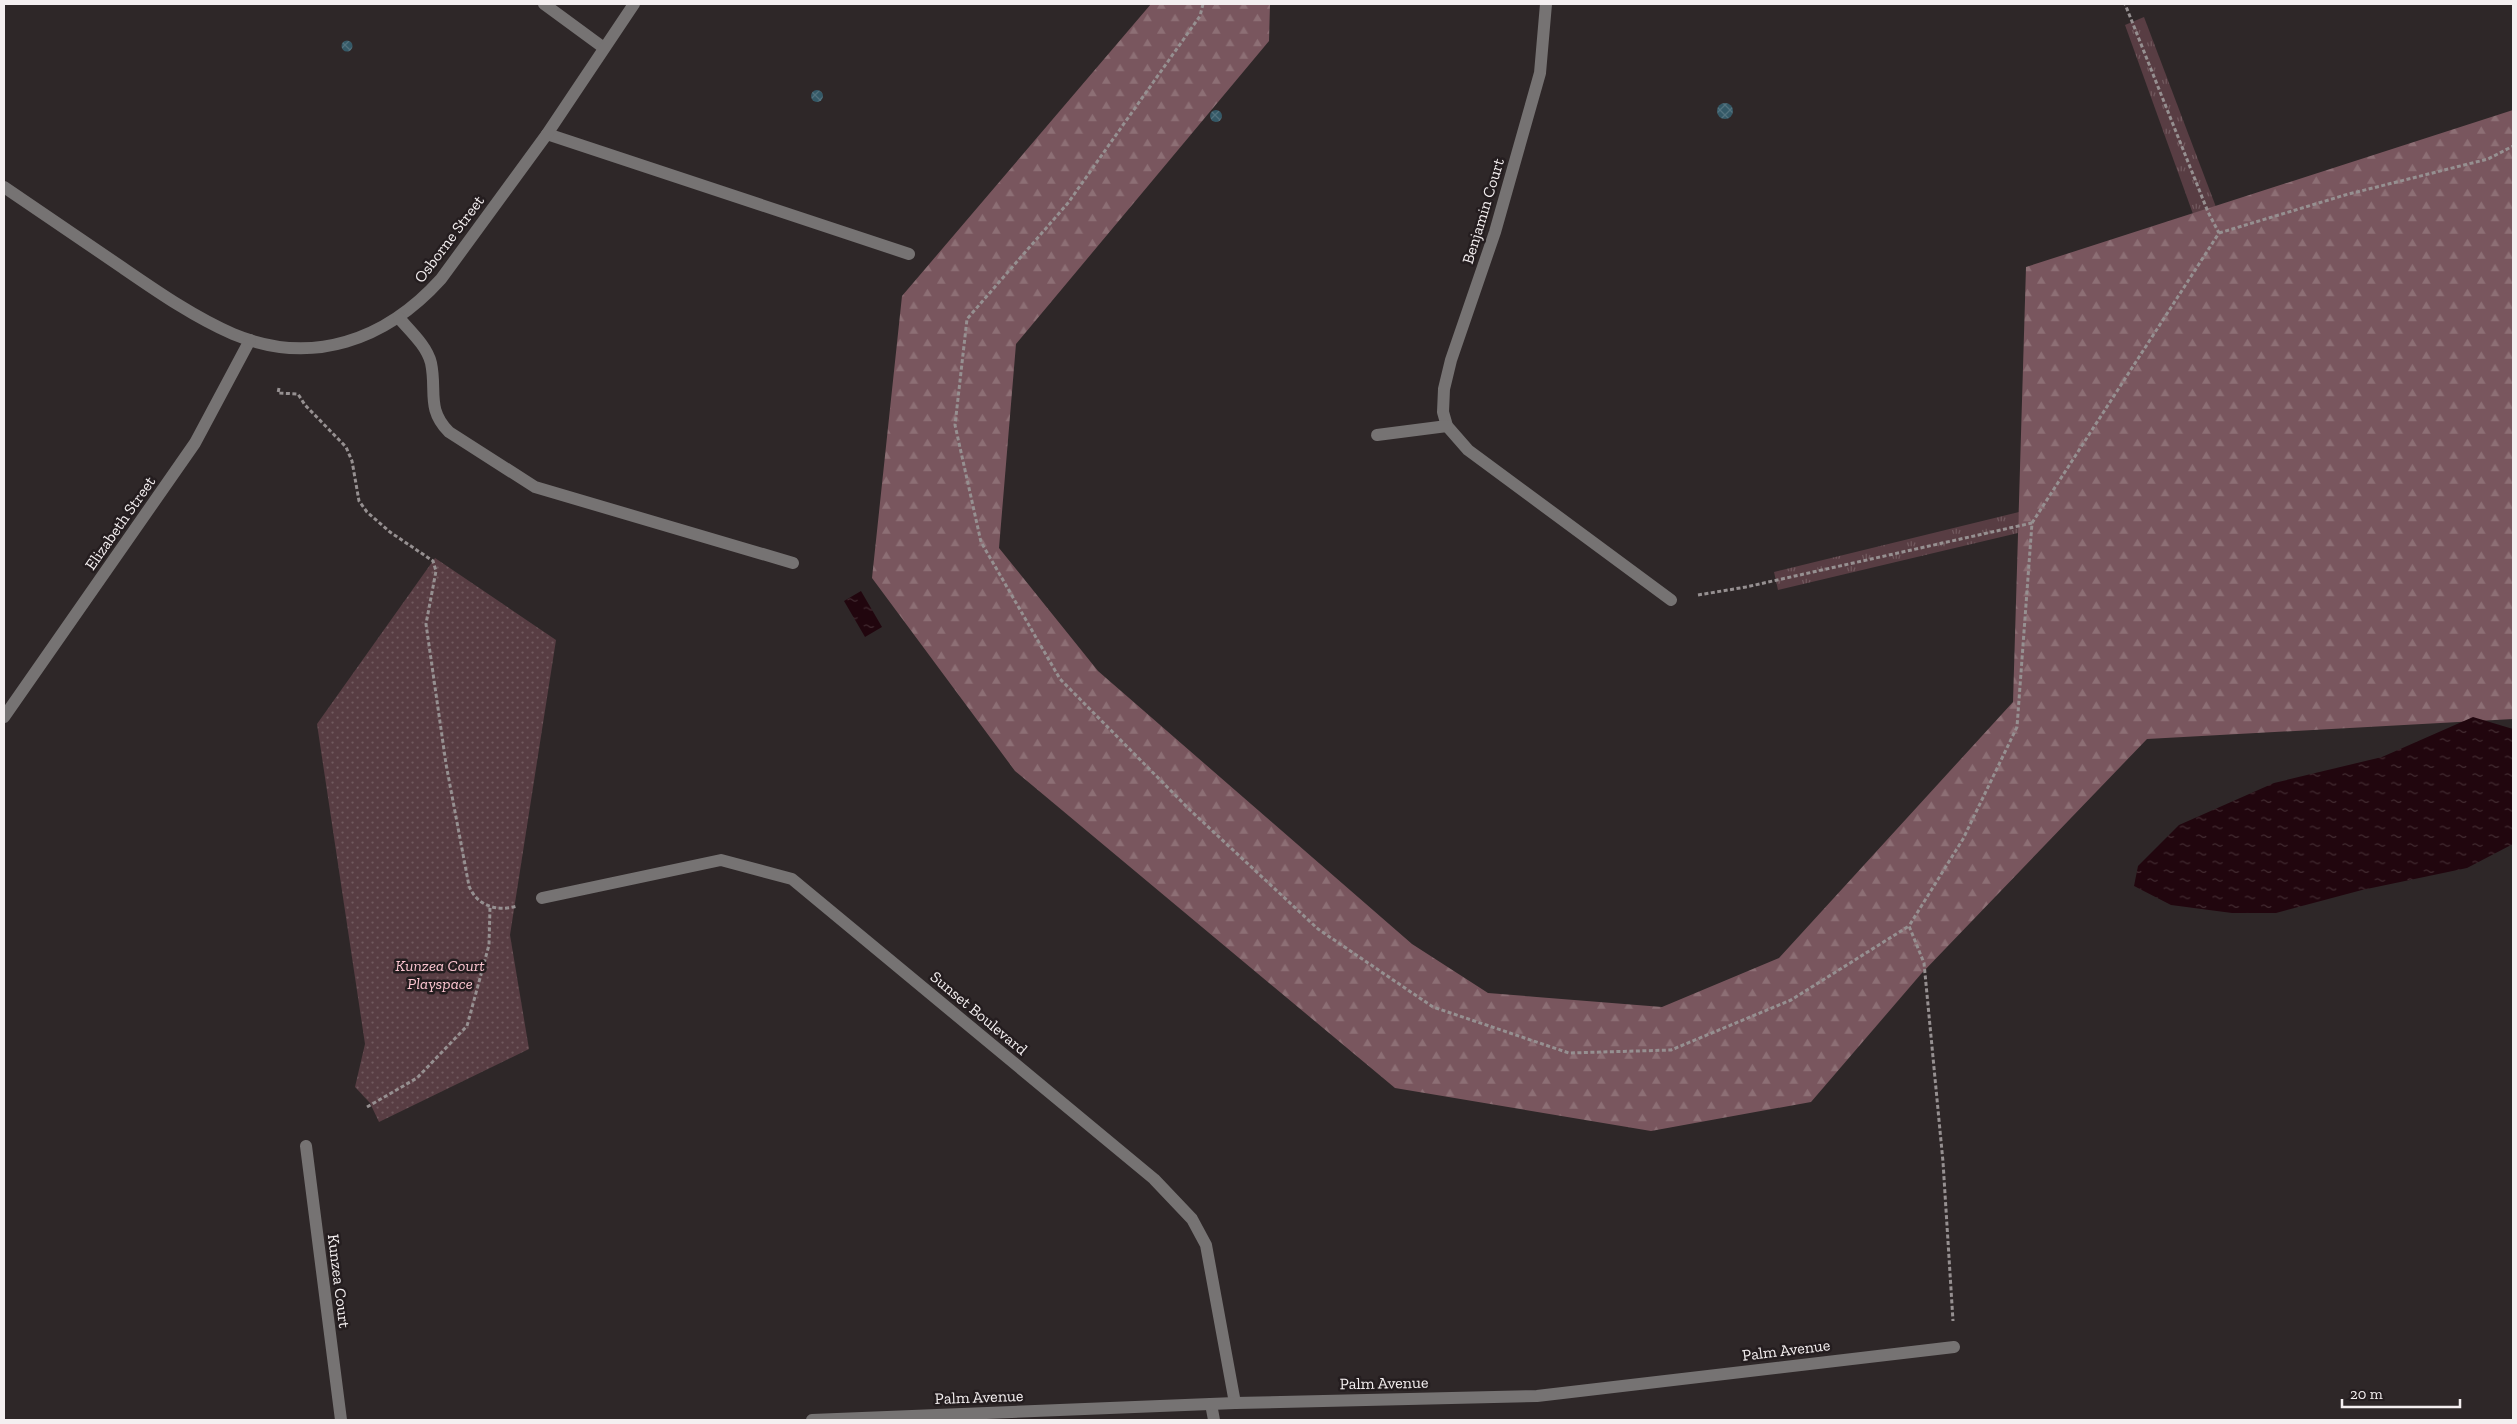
<svg xmlns="http://www.w3.org/2000/svg" width="2517" height="1424" font-family="'Zilla Slab',serif">
  <style>
    .grass { fill: url(#grass-tufts) }
    .forest { fill: url(#forest-firs) }
    .park { fill: url(#park-dots) }
    .water { fill: url(#water-ripples) }
    .building { fill: url(#building-cross-hatch) }
    .lines { fill: none; stroke-linecap: round; stroke-linejoin: round }
    .path { stroke: #969091; stroke-width: 3; stroke-dasharray: 4 2.5; stroke-linecap: butt }
    .minor { stroke: #767373; stroke-width: 12 }
    .labels { text-anchor: middle; dominant-baseline: central; stroke-width: 5; stroke-linejoin: round; paint-order: stroke }
    .street-label { font-size: 16px; fill: #f4eff0; stroke: #241d1f }
    .park-label { font-size: 16px; font-style: italic; fill: #fcc6d1; stroke: #241d1f }
  </style>
  <defs>
    <pattern id="grass-tufts" width="24" height="20" patternUnits="userSpaceOnUse" patternTransform="scale(1.25)"><rect width="24" height="20" fill="#583d43"/><path d="M3 7l-1-3M5 7V3M7 7l1-3M15 17l-1-3M17 17v-4M19 17l1-3" fill="none" stroke="#71595e"/></pattern>
    <pattern id="forest-firs" width="22" height="20" patternUnits="userSpaceOnUse" patternTransform="scale(1.25)"><rect width="22" height="20" fill="#79565e"/><path d="M5 1l3.5 6h-7zM16 11l3.5 6h-7z" fill="#8d6f75"/></pattern>
    <pattern id="park-dots" width="8" height="8" patternUnits="userSpaceOnUse" patternTransform="scale(1.25)"><rect width="8" height="8" fill="#583d43"/><path d="M2 2h.1M6 6h.1" fill="none" stroke="#71595e" stroke-width="1.8" stroke-linecap="round"/></pattern>
    <pattern id="water-ripples" width="26" height="14" patternUnits="userSpaceOnUse" patternTransform="scale(1.25)"><rect width="26" height="14" fill="#21060e"/><path d="M2 4q2-2 4 0t4 0M15 11q2-2 4 0t4 0" fill="none" stroke="#422b31"/></pattern>
    <pattern id="building-cross-hatch" width="8" height="8" patternUnits="userSpaceOnUse" patternTransform="scale(1.25)"><rect width="8" height="8" fill="#345967"/><path d="M0 0l8 8M0 8l8-8" fill="none" stroke="#52717d"/></pattern>
  </defs>
  <rect width="100%" height="100%" fill="#2e2728"/>
  <g class="grass">
    <path d="M2144,17L2216,207L2193,214L2125,25Z"/>
    <path d="M2019,512L2018,533L1778,590L1774,572Z"/>
  </g>
  <path class="forest" d="M1151,4H1270L1269,41L1016,344L999,548L1098,671L1412,944L1488,993L1662,1007L1779,958L2013,702L2026,267L2513,110V719L2147,739L1921,974L1811,1102L1651,1131L1395,1088L1015,771L872,578L902,296Z"/>
  <path class="park" d="M435,558L556,640L510,935L529,1049L379,1122L370,1103L355,1087L365,1044L317,724Z"/>
  <g class="water">
    <path d="M861,591L882,627L865,637L844,601Z"/>
    <path d="M2473,717L2513,729V844L2467,868L2362,890L2276,913H2232L2171,905L2134,886L2138,866L2179,825L2274,783L2382,757Z"/>
  </g>
  <g class="building">
    <circle cx="347" cy="46" r="5.5"/>
    <circle cx="817" cy="96" r="6"/>
    <circle cx="1725" cy="111" r="8"/>
    <circle cx="1216" cy="116" r="6"/>
  </g>
  <g class="lines">
    <g class="path">
      <path d="M1203,4L1200,16L1068,203L967,319L955,425L981,542L1060,679L1190,810L1318,929L1433,1007L1569,1053L1671,1050L1791,1000L1909,926"/>
      <path d="M2219,233L2345,195L2488,159L2513,146"/>
      <path d="M279,388L278,393L298,394L305,405L346,447L352,461L359,501L367,512L390,532L433,561L436,571L426,624L446,764L469,886C477,906 497,912 517,906"/>
      <path d="M2032,523L2219,233L2208,212L2125,4"/>
      <path d="M1698,595L1746,587L2032,523L2017,727L1963,839L1909,926L1924,963L1943,1162L1953,1321"/>
      <path d="M367,1107L417,1078L467,1026L489,945L490,907"/>
    </g>
    <g class="minor">
      <path d="M544,4L604,48"/>
      <path d="M1546,4L1540,73L1495,232L1451,360L1444,389L1443,412L1447,426L1468,450L1671,600"/>
      <path d="M547,134L909,254"/>
      <path d="M4,187C43,214 83,241 123,268C158,292 194,317 233,334C312,367 386,340 441,279L547,134L634,4"/>
      <path d="M399,318C410,331 427,346 431,363C437,391 426,409 449,432L535,487L793,563"/>
      <path d="M1377,435L1447,426"/>
      <path d="M4,717L195,443L250,340"/>
      <path d="M542,898L721,860L792,879L1154,1179L1192,1219L1206,1245L1235,1403"/>
      <path d="M306,1146L341,1420"/>
      <path d="M1211,1404L1214,1420"/>
      <path d="M812,1420L1235,1403L1537,1396L1954,1347"/>
    </g>
  </g>
  <g class="labels">
    <g class="street-label">
      <text transform="translate(1483 211) rotate(-73)">Benjamin Court</text>
      <text transform="translate(449 239) rotate(-53)">Osborne Street</text>
      <text transform="translate(120 523) rotate(-55)">Elizabeth Street</text>
      <text transform="translate(979 1013) rotate(40)">Sunset Boulevard</text>
      <text transform="translate(339 1281) rotate(83)">Kunzea Court</text>
      <text transform="translate(1786 1350) rotate(-7)">Palm Avenue</text>
      <text transform="translate(1384 1383) rotate(-1)">Palm Avenue</text>
      <text transform="translate(979 1397) rotate(-2)">Palm Avenue</text>
    </g>
    <g class="park-label">
      <text x="440" y="965">Kunzea Court<tspan x="440" dy="18">Playspace</tspan></text>
    </g>
  </g>
  <rect width="2517" height="1424" fill="none" stroke="#f4eff0" stroke-width="10"/>
  <path d="M2342 1399v8h118v-8" fill="none" stroke="#f4eff0" stroke-width="2.5"/>
  <text x="2350" y="1399" font-size="15" fill="#f4eff0" stroke="#241d1f" stroke-width="4" paint-order="stroke">20 m</text>
</svg>
